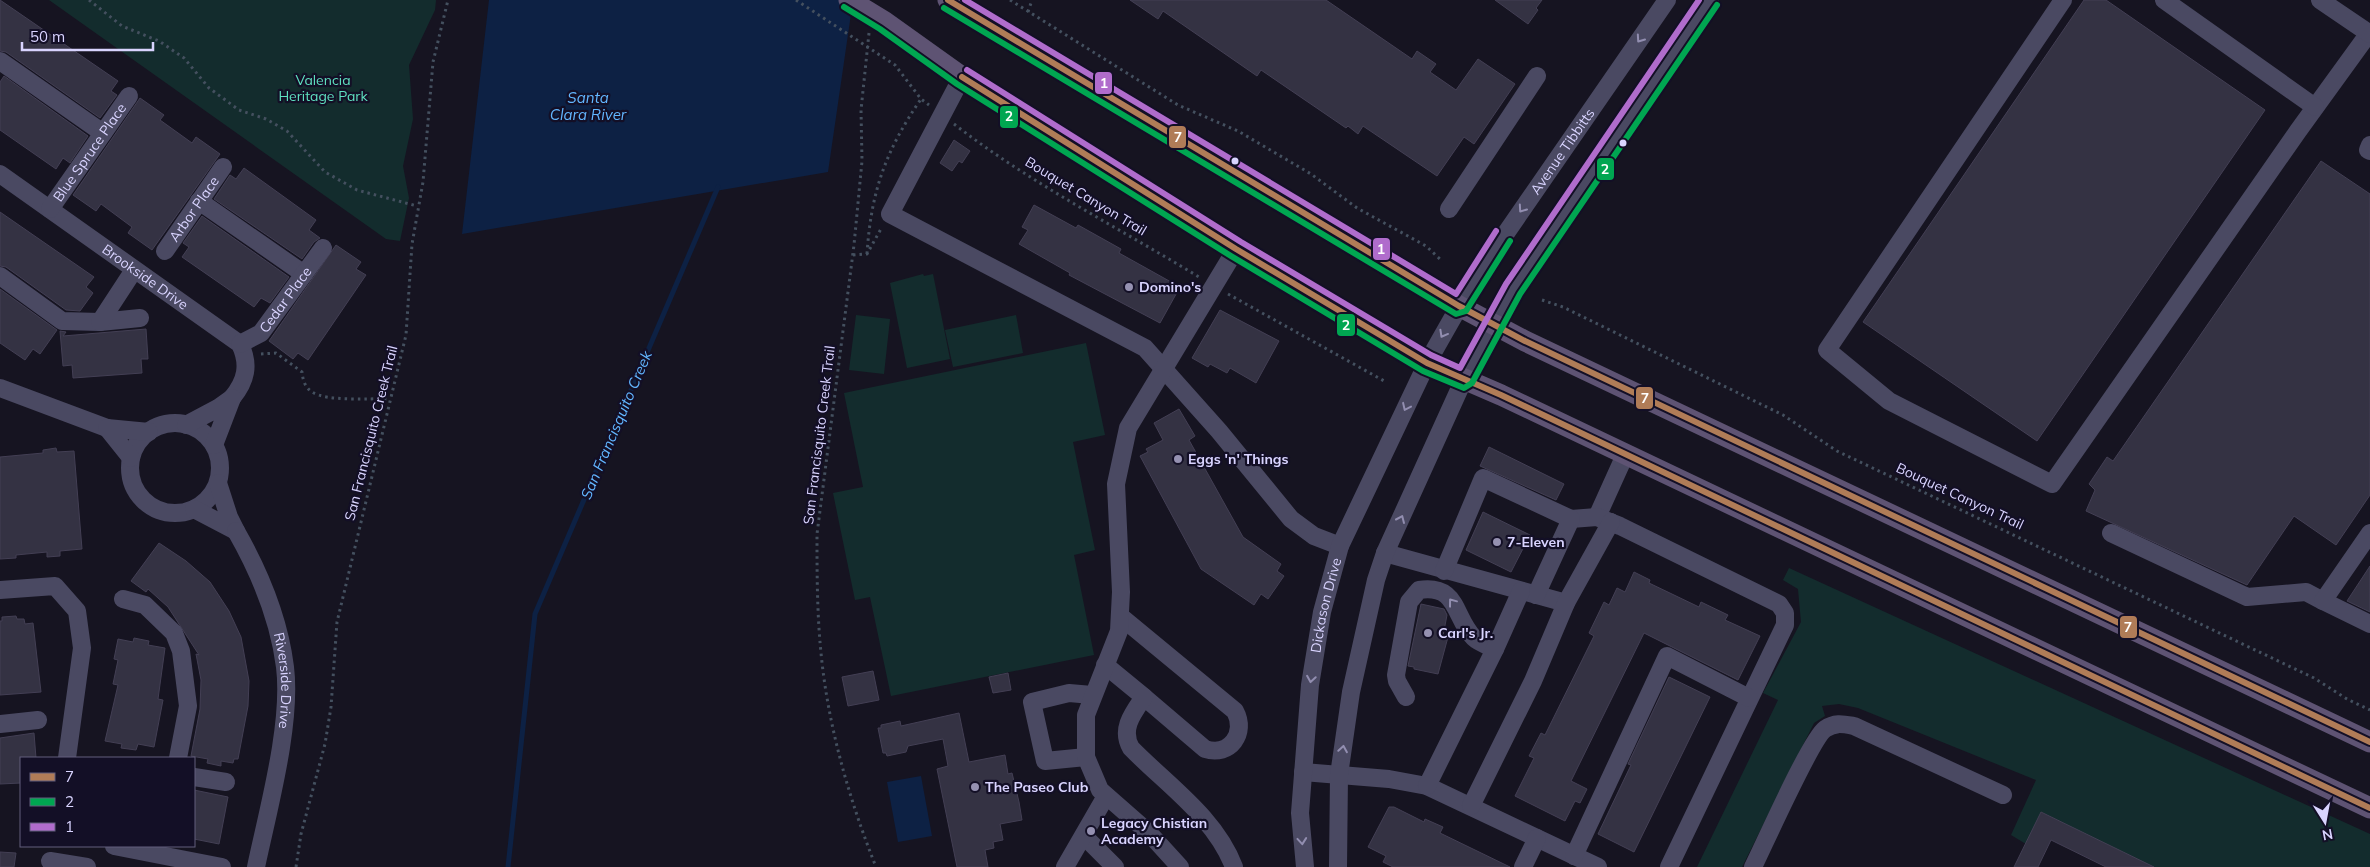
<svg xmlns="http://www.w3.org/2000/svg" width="2370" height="867" font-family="Mulish,sans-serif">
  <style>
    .green { fill: #132c2d }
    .water { fill: #0d2144 }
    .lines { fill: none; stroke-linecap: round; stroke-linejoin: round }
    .stream { stroke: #0d2144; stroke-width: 5 }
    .building { fill: #343243; stroke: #433f54 }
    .path { stroke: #44505f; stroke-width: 3; stroke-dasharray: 2.5 4; stroke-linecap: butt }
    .minor { stroke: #4a4962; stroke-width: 18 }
    .major { stroke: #5e5373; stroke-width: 21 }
    .bus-1-casing { stroke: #130f26; stroke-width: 10 }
    .bus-2-casing { stroke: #130f26; stroke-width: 10 }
    .bus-3-casing { stroke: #130f26; stroke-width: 10 }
    .bus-1 { stroke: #b07c57; stroke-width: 6 }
    .bus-2 { stroke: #00a651; stroke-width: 6 }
    .bus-3 { stroke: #b06ccc; stroke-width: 6 }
    .oneway { stroke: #928eb0 }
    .bus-dot { fill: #d9d4ff; stroke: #130f26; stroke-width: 2 }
    .poi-dot { fill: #9591b1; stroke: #130f26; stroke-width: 2 }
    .labels { text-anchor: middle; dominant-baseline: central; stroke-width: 4.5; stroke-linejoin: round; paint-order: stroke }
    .park-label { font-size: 14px; fill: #5fe0c0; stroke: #130f26 }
    .street-label { font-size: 14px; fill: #d9d4ff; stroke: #130f26 }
    .poi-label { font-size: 14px; font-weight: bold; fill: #d9d4ff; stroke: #130f26; text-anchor: start }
    .water-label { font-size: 15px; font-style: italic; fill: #62b6ff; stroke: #130f26 }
    .line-badge { stroke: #130f26; stroke-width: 2 }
    .badge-label { font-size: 14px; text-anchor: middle; font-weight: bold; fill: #fff }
  </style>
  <rect width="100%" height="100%" fill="#161421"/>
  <g class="green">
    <path d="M49,0H436L435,10L409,65L413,119L403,166L409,198L400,241L386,239Z"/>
    <path d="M923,274L924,276L933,274L950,359L907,368L890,283Z"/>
    <path d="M856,315L890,319L884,374L849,370Z"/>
    <path d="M1016,315L1023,353L953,367L945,330Z"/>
    <path d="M1086,343L1105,435L1073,442L1095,550L1074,555L1094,655L891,696L870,597L855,600L833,493L863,487L844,393Z"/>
    <path d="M1789,568L2370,834V867H2150L2041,812L2026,844L2011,835L2036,780L1858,708L1839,704L1822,706L1825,716L1814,723L1742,867H1697L1778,700L1763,693L1801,622L1798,589L1783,580Z"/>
  </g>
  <g class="water">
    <path d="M489,0H853L828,172L462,234Z"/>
    <path d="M921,776L932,836L898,842L887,782Z"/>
  </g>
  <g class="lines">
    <path class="stream" d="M508,867L535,614L718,187"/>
  </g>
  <g class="building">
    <path d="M0,0L118,81L111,91L117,95L100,118L6,52L0,51Z"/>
    <path d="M1130,0H1326L1412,59L1417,51L1436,64L1430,72L1456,90L1478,59L1515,84L1474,144L1464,137L1437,176L1363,126L1358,134L1348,126L1346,128L1261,70L1257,76L1163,11L1158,19Z"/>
    <path d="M1495,0H1542L1536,8L1538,10L1528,24Z"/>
    <path d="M2084,0H2106L2265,110L2037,441L1863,322Z"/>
    <path d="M4,76L88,136L70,163L63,158L56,169L0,130V82Z"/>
    <path d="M140,98L164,115L160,120L192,143L196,137L220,154L152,250L128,233L132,227L101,204L96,211L73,195Z"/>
    <path d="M954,140L970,151L962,163L959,161L952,171L940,163Z"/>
    <path d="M2321,161L2370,194V495L2336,545L2294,516L2247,585L2086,511L2095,490L2089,484L2107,457L2113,461Z"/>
    <path d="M244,168L316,220L309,230L320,238L314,242L302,259L214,199L230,175L236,179Z"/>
    <path d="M1034,205L1076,228L1078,225L1121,249L1119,253L1180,287L1160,323L1069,275L1070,273L1019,244L1028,230L1022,227Z"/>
    <path d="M0,212L94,277L86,287L93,293L80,311L66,310L6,267L0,266Z"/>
    <path d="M202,216L289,277L270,303L261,298L254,307L182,257L189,247L183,243Z"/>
    <path d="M336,245L361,262L356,269L366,275L308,360L298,353L293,359L269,341Z"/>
    <path d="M0,289L57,330L40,354L33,349L25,360L0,343Z"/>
    <path d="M1220,310L1279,341L1256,383L1230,368L1227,373L1210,364L1208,367L1192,358Z"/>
    <path d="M146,329L148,359H141L142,373L73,378L72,365L63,366L60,331L66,332L63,336Z"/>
    <path d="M1179,409L1195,436L1189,440L1243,537L1281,564L1277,571L1284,576L1268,599L1261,594L1254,605L1201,569L1140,456L1148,452L1146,449L1163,440L1154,423Z"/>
    <path d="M1489,447L1564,484L1556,500L1480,466Z"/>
    <path d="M56,448L57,452L74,451L82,549L60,551V556L47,557V552L16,555V558L0,559V457L43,453V450Z"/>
    <path d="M1483,512L1530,535L1511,572L1466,550Z"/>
    <path d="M159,543L186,561L210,582L229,611L241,637L249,681L248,706L238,759H234L233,763L221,761V766L207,763L208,759L191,756L200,709L201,680L196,654L199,655L168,607L148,589L146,592L131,581Z"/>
    <path d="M2370,566V612L2347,601Z"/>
    <path d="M1634,572L1650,580L1649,583L1699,607L1701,602L1728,615L1725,620L1760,636L1738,680L1644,633L1571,781L1587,789L1580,803L1575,801L1565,821L1515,796L1534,758L1529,756L1541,733L1545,735L1594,636L1589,633L1604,602L1609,605L1617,588L1625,592Z"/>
    <path d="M1421,604L1444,609L1447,615L1443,636L1448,637L1438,674L1414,669V667L1408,666Z"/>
    <path d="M16,616L17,619H24L25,624L33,623L41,692L0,695V621H2V617Z"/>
    <path d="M134,638L149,641L148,645L165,648L158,699L163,700L154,747L138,744L136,750L121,748L122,744L105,741L118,685L113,684L118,660L114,659L118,639L133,642Z"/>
    <path d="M873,671L879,700L848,706L842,677Z"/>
    <path d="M1008,673L1011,690L993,693L989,677Z"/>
    <path d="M1669,677L1710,697L1634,852L1598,834L1631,765L1628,764Z"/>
    <path d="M959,713L969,762L1005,755L1008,774L1012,773L1019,802L1022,820L1000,824L1003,840L993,842L994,848L985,850L988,867H957L937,769L948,766L943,739L908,746L906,752L887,756L886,753H883L878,728H881V725L900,721L901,726Z"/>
    <path d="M34,733L36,758H21V783L0,784V738Z"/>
    <path d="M194,790L228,797L219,844L194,839Z"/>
    <path d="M1389,807H1394L1424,822L1425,819L1443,827L1440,833L1510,867H1393L1383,862L1386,856L1368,847Z"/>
    <path d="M2041,812L2154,867H2106L2051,840L2038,867H2014Z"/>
    <path d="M0,852L16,853L14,867H0Z"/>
  </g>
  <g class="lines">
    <g class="path">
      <path d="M89,0L122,26L159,41L184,58L209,88L239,110L266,119L287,131L325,172L357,190L417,206"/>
      <path d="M796,0L895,65L921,99L929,105"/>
      <path d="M1010,0L1178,105L1238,131L1311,174L1357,208L1426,246L1442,261"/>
      <path d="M1028,12L1032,0"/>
      <path d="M869,33L861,110L862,161L854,245L817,534C817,573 817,613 821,653C828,726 849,799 876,867"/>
      <path d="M954,124C1030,183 1117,227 1199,277"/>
      <path d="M867,254C871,191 886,150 921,99"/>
      <path d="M853,255L867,254L882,227"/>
      <path d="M1228,294L1386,382"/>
      <path d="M1542,300L1563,307L1783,415L1837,451L2314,678L2347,699L2370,710"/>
      <path d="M261,354L276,353L302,372C303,381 305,387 312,392C327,402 371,398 389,399"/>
      <path d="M296,867L301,834L325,744L331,707L337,622L406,335L412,244L423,182L433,62L448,0"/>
    </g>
    <g class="minor">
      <path d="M2063,0L1827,350L1889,401L2052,484L2298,131L2369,33"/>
      <path d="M2164,0L2315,107"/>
      <path d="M2320,0L2370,34"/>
      <path d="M0,61L103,133"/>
      <path d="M962,77L890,214L1145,348L1219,431L1291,519L1314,536L1340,546"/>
      <path d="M2370,145L2368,150L2370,151"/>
      <path id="s1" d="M0,174L240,344C250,365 246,381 232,398"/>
      <path d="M199,201L304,274"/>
      <path id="s2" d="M50,209L129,96"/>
      <path d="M1449,209L1537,76"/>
      <path id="s3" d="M165,251L223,167"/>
      <path d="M0,276L62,321L100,322L140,318"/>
      <path d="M100,322L134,270"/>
      <path id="s4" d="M240,344L261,333L323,248"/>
      <path d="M0,388L107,428"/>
      <circle cx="175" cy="468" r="45"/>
      <path d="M186,425L218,408L232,398L214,445"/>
      <path d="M131,458L107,428L149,432"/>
      <path d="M194,509L236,531L229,517L218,483"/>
      <path d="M1597,517L1625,455"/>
      <path d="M1571,519L1597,517L1620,526L1779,604L1785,613V625L1669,867"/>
      <path id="s5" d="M236,531C260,573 279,619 285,667C292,724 268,810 256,867"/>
      <path d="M2111,533L2247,597L2306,592L2323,601"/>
      <path d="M2370,533L2323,601L2370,624"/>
      <path d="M1385,553L1566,603"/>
      <path d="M1444,571L1483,478L1571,519L1536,595"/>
      <path d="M0,590L55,586L77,611L82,648L67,758"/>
      <path d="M123,599L145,605L174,633L181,651L188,706L178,758"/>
      <path d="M1120,616L1235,711C1247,733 1230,757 1205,749L1144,697"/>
      <path d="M1105,665L1144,697C1133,713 1120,729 1131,748C1167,785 1215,817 1234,867"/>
      <path d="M1406,697L1397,681L1396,675L1409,602L1419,590C1459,584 1453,617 1474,638C1479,643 1489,646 1495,649"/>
      <path d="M0,724L38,720"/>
      <path d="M1086,757L1045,761L1032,702L1069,693L1092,695"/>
      <path d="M1303,772L1389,779L1427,786L1598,867"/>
      <path d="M194,777L226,782"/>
      <path d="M1427,786L1495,649L1521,591"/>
      <path d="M1471,806L1533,681L1566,603L1611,522"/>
      <path d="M1084,836L1115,867"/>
      <path d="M114,846L222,867"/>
      <path d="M1574,856L1667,656L1749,698"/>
      <path d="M50,861L87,867"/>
      <path d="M1065,867L1106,796"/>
      <path d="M1180,867L1149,833L1100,790L1086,757V715L1119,631L1121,592L1116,484L1128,428L1236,249"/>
      <path id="s6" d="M1305,867L1300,813L1310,685L1322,612L1340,546L1427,363L1477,275L1667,0"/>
      <path d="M1338,867L1339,775L1351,692L1376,580L1385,553L1464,379L1513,289L1710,0"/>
      <path d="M1523,867L1537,838"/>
      <path d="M1753,867C1764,845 1811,739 1825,729C1835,722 1843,724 1854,726L2003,795"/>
    </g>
    <g class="major">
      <path d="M849,0L885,22L962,77L1236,249L1427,363L1501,395L2370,808"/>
      <path d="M948,0L1459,306L1525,341L2370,742"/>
    </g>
    <g class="bus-1-casing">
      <g id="bus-1">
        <path d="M948,0L1459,306L1525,341L2370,742"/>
        <path d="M962,77L1236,249L1427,363L1501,395L2370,808"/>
      </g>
    </g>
    <g class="bus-2-casing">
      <g id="bus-2">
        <path d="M844,7L880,29L957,84L1231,256L1423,371L1464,388L1472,383L1520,294L1717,5"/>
        <path d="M944,8L1456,314L1466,311L1510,241"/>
      </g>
    </g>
    <g class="bus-3-casing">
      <g id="bus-3">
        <path d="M965,0L1456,294L1496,231"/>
        <path d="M967,70L1241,242L1431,355L1460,368L1506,284L1699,0"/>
      </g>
    </g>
    <use href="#bus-1" class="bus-1"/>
    <use href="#bus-2" class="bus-2"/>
    <use href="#bus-3" class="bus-3"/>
  </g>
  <defs><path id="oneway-chevron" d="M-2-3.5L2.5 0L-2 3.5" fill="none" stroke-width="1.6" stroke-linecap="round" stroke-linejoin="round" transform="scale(1.25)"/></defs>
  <g class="oneway">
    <use href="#oneway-chevron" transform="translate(1640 39) rotate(125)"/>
    <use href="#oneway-chevron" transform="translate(1522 209) rotate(125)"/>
    <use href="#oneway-chevron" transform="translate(1443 334) rotate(119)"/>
    <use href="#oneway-chevron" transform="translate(1406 407) rotate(115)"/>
    <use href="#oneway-chevron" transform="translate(1401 519) rotate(-66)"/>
    <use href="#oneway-chevron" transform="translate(1452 602) rotate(-127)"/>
    <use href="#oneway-chevron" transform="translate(1311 679) rotate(99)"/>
    <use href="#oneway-chevron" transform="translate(1343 749) rotate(-81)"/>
    <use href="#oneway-chevron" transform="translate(1302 841) rotate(85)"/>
  </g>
  <g class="bus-dot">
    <circle cx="1623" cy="143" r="4.5"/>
    <circle cx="1235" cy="161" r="4.5"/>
  </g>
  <g class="poi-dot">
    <circle cx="1129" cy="287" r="5"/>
    <circle cx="1178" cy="459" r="5"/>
    <circle cx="1497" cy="542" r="5"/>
    <circle cx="1428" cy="633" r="5"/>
    <circle cx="975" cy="787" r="5"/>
    <circle cx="1091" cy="831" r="5"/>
  </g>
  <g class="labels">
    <g class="park-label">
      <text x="323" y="80">Valencia<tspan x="323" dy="16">Heritage Park</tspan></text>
    </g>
    <g class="street-label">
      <text stroke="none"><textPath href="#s6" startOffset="779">Avenue Tibbitts</textPath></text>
      <text stroke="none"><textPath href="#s2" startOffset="69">Blue Spruce Place</textPath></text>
      <text transform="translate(1086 196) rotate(31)">Bouquet Canyon Trail</text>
      <text stroke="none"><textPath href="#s3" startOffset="51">Arbor Place</textPath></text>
      <text stroke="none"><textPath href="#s1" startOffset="178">Brookside Drive</textPath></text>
      <text stroke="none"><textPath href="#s4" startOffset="65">Cedar Place</textPath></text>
      <text transform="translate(371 433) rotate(-76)">San Francisquito Creek Trail</text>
      <text transform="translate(819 435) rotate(-83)">San Francisquito Creek Trail</text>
      <text transform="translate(1960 496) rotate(25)">Bouquet Canyon Trail</text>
      <text stroke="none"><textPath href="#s6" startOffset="264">Dickason Drive</textPath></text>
      <text stroke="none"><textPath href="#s5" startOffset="159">Riverside Drive</textPath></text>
    </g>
    <g class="poi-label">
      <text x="1139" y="287">Domino's</text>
      <text x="1188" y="459">Eggs 'n' Things</text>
      <text x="1507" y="542">7-Eleven</text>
      <text x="1438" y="633">Carl's Jr.</text>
      <text x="985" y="787">The Paseo Club</text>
      <text x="1101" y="823">Legacy Chistian<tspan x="1101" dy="16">Academy</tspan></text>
    </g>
    <g class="water-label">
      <text x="588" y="97">Santa<tspan x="588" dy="17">Clara River</tspan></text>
      <text transform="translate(616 425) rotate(-67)">San Francisquito Creek</text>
    </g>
  </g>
  <g class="line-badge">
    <rect x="1094" y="71" width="19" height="24" rx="5" fill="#b06ccc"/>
    <rect x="999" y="105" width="20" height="24" rx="5" fill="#00a651"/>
    <rect x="1168" y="125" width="19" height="24" rx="5" fill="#b07c57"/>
    <rect x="1596" y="157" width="19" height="24" rx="5" fill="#00a651"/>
    <rect x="1372" y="237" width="19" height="24" rx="5" fill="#b06ccc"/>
    <rect x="1336" y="313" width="20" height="24" rx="5" fill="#00a651"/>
    <rect x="1635" y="386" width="19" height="24" rx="5" fill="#b07c57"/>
    <rect x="2119" y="615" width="19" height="24" rx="5" fill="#b07c57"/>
  </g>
  <g class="badge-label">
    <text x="1104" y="88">1</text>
    <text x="1009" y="121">2</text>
    <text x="1178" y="142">7</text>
    <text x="1605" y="174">2</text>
    <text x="1381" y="254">1</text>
    <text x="1346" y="330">2</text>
    <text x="1645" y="403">7</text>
    <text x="2128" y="632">7</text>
  </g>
  <rect x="20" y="757" width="175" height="90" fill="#130f26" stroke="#625e7d"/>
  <rect x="30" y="773" width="25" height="8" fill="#b07c57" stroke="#625e7d"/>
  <text x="65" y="782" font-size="15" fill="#d9d4ff">7</text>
  <rect x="30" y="798" width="25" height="8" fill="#00a651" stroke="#625e7d"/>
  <text x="65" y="807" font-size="15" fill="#d9d4ff">2</text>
  <rect x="30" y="823" width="25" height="8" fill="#b06ccc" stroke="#625e7d"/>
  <text x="65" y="832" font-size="15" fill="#d9d4ff">1</text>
  <g transform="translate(2325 822) rotate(169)" stroke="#130f26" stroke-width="4" paint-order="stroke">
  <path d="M0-4L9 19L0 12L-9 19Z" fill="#d9d4ff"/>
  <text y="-8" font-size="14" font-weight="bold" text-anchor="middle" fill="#d9d4ff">N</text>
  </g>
  <path d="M22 42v8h131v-8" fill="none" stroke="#d9d4ff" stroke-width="2.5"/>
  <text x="30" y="42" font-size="15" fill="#d9d4ff" stroke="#130f26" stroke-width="4" paint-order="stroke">50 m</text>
</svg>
